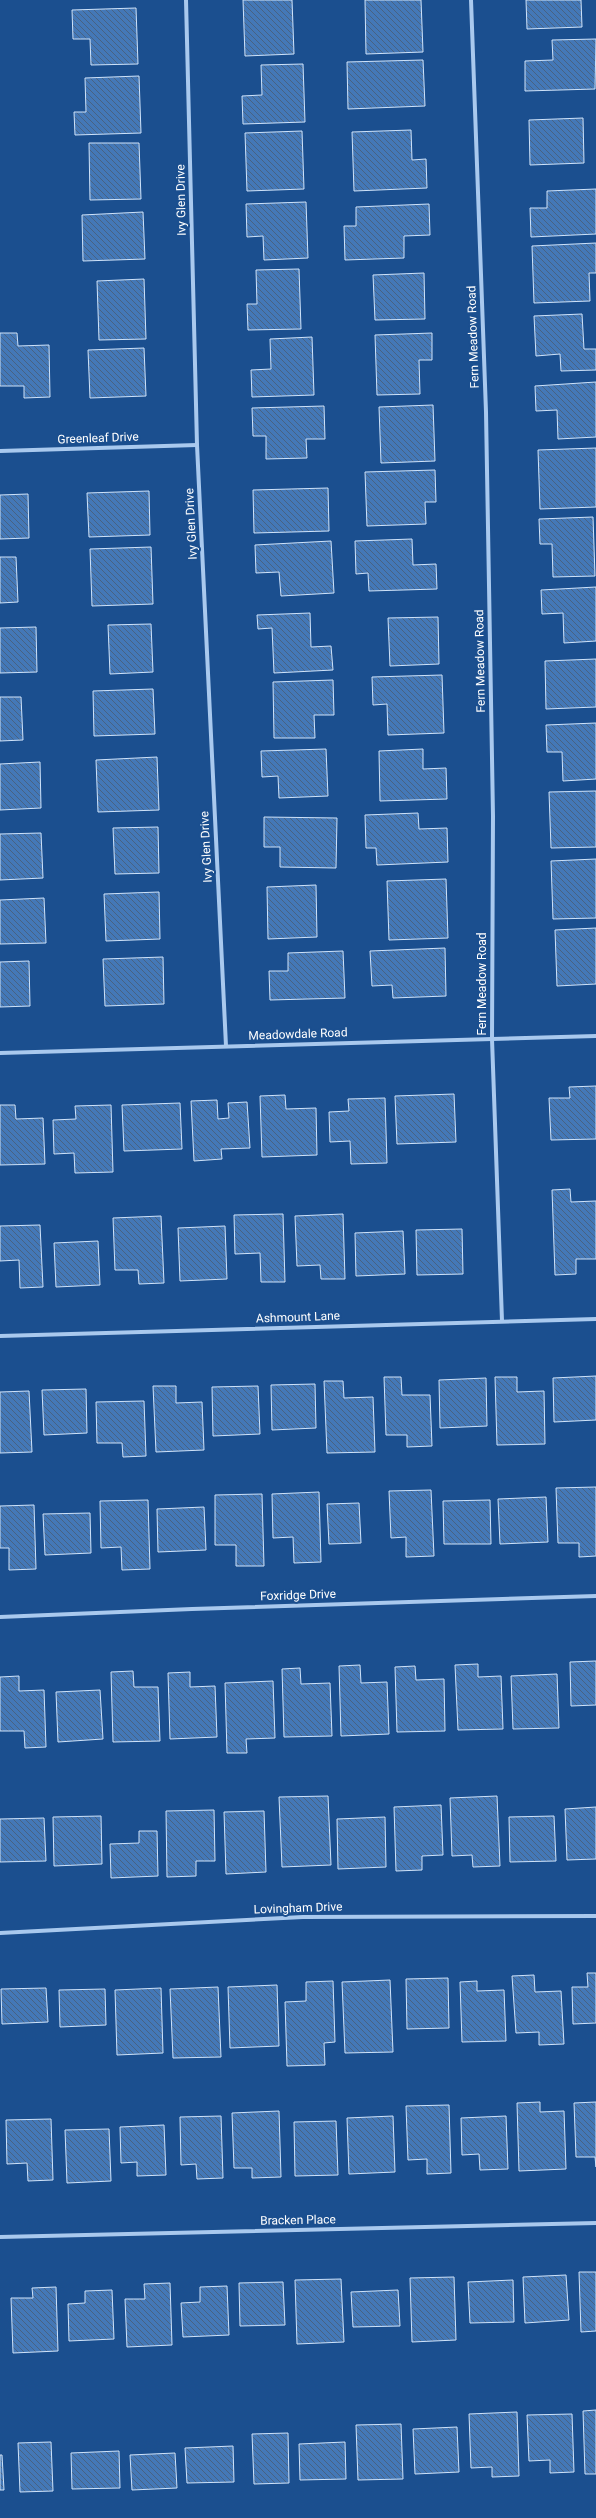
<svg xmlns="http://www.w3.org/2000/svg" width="596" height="2518" font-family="Roboto,sans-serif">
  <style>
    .building { fill: url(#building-back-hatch); stroke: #cfe3fa }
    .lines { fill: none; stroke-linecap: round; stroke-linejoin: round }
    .street { stroke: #a9c9ee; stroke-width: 4 }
    .labels { text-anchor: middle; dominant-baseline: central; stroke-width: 4; stroke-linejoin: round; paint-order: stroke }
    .street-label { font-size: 12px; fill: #fff; stroke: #1b4f8f }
  </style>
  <defs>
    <pattern id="building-back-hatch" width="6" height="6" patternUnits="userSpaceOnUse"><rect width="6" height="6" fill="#4478b7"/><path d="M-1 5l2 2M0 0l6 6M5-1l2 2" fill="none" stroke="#486282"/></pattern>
  </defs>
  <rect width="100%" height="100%" fill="#1b4f8f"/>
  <g class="building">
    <path d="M243,0H292L294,54L245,56Z"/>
    <path d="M365,0H421L423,52L366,54Z"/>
    <path d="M526,0H581L582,27L527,29Z"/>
    <path d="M136,8L138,64L91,65L90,39H73L72,10Z"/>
    <path d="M596,39L595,89L525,91V61L553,60L552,40Z"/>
    <path d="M423,60L425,106L348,109L347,62Z"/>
    <path d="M303,64L305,122L243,124L242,96L262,95L261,65Z"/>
    <path d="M139,76L141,133L75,135L74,112H86L85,78Z"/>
    <path d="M583,118L584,163L530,165L529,120Z"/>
    <path d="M411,130L412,160L426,159L427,188L354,191L352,132Z"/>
    <path d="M302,131L304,189L247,191L245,133Z"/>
    <path d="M89,143H139L141,199L90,200Z"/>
    <path d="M596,189V234L531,237L530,208H547V191Z"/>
    <path d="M306,202L308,258L264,260L263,236L247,237L246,204Z"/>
    <path d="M429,204L430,235L404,236V258L345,260L344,226H356V207Z"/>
    <path d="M143,212L145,259L83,261L82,215Z"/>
    <path d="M596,243V273H589L590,301L534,303L532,246Z"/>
    <path d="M299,269L301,329L248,330L247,304H257L256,270Z"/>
    <path d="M424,273L425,319L375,320L373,275Z"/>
    <path d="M144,279L146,339L99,340L97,281Z"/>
    <path d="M582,314L584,349H596V370L561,371L560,354L536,356L534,316Z"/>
    <path d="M0,333H17L18,346L49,345L50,397L24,398V386H0Z"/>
    <path d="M432,333V360H419L420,394L377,395L375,335Z"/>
    <path d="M312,337L314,395L252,397L251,370L271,369L270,339Z"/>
    <path d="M144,348L146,396L90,398L88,350Z"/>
    <path d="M596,382V437L558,439L557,410L536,411L535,386Z"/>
    <path d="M433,405L435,461L381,463L379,407Z"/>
    <path d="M324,406L325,439H306L307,458L266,459V436H253L252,408Z"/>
    <path d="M596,448V507L540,509L538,450Z"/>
    <path d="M435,470L436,502H425L426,524L367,526L365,472Z"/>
    <path d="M328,488L329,531L254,533L253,490Z"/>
    <path d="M149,491L150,535L89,537L87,493Z"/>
    <path d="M28,494L29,538L0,539V495Z"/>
    <path d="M593,517L595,576L553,577L552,544H540L539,519Z"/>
    <path d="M412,539L413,565L436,564L437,589L369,591L368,573L356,574L355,541Z"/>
    <path d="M331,541L334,593L281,596L279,572L256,573L255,545Z"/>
    <path d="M151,547L153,604L92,606L90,549Z"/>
    <path d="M0,557H16L18,602L0,603Z"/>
    <path d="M596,587V641L564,643L563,613L542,614L541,590Z"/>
    <path d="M310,613L311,647L331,646L333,670L274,673L272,628L258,629L257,615Z"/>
    <path d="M438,617L439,664L390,666L388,618Z"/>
    <path d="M151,624L153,672L110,674L108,625Z"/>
    <path d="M36,627L37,672L0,673V628Z"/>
    <path d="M596,659V707L546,709L545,661Z"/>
    <path d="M442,675L444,733L388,735L387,704L373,705L372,677Z"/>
    <path d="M333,680L334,715H314L315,738H274L273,682Z"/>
    <path d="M153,689L155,734L94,736L93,691Z"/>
    <path d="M0,697H21L23,740L0,741Z"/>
    <path d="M596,723V779L563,781L562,752H547L546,725Z"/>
    <path d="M326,749L328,796L279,798L278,776L262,777L261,751Z"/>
    <path d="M423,749V769L446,768L447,799L380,801L379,751Z"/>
    <path d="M157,757L159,810L98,812L96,760Z"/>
    <path d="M40,762L41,808L0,810V764Z"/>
    <path d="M596,791V847L551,848L549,792Z"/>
    <path d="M418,813L419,829L447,828L448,862L377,865L376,848H366L365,815Z"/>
    <path d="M264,817L337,818L336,868L280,867V847H264Z"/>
    <path d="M158,827L159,873L115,874L113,828Z"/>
    <path d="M41,833L43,878L0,880V834Z"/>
    <path d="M596,859V918L553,919L551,861Z"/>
    <path d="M446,879L448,938L389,940L387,881Z"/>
    <path d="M316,885L317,937L268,939L267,887Z"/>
    <path d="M159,892L160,939L106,941L104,894Z"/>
    <path d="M44,898L46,943L0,944V900Z"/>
    <path d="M596,928V984L557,986L555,930Z"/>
    <path d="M445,948L446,996L393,998L392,985L372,986L370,951Z"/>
    <path d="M343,951L345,998L270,1000L269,971H288V953Z"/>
    <path d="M163,957L164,1004L105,1006L103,959Z"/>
    <path d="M29,961L30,1006L0,1007V962Z"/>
    <path d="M596,1086V1139L551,1140L549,1098H570L569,1087Z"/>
    <path d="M454,1094L456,1142L397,1144L395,1096Z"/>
    <path d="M285,1095L286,1109L316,1108L317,1155L262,1157L260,1096Z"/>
    <path d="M385,1098L387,1163L351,1164L350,1141L330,1142L329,1112L349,1111L348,1099Z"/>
    <path d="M217,1100L218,1119L229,1118L228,1103L247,1102L250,1148L221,1149L222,1159L194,1161L191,1101Z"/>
    <path d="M180,1103L182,1149L124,1151L122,1105Z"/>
    <path d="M0,1105H15L16,1119L43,1118L45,1164L0,1165Z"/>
    <path d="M111,1105L113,1172L75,1173L74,1153L54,1154L53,1120L76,1119L75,1106Z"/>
    <path d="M570,1189L571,1202L596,1201V1259H576V1274L555,1275L552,1190Z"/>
    <path d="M283,1214L285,1282H261L260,1253L235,1254L234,1215Z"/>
    <path d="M343,1214L345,1279H321L320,1265L297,1266L295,1216Z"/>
    <path d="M161,1216L164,1283L139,1284L138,1270H115L113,1218Z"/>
    <path d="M40,1225L43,1287L20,1288L19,1260L0,1261V1226Z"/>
    <path d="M225,1226L227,1279L180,1281L178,1228Z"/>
    <path d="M462,1229L463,1274L417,1275L416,1230Z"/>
    <path d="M403,1231L405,1274L356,1276L355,1233Z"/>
    <path d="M98,1241L100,1285L56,1287L54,1243Z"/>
    <path d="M596,1376V1420L554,1422L553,1378Z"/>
    <path d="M384,1377H401L402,1395H430L432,1446L407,1447V1435H386Z"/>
    <path d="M495,1377H517V1392L544,1391L545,1444L497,1445Z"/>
    <path d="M486,1378L487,1426L440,1428L439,1380Z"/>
    <path d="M324,1381H343L344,1398L373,1397L375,1452L327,1453Z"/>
    <path d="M315,1384L316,1428L272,1430L271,1385Z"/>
    <path d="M153,1386H176V1403L202,1402L204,1450L156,1452Z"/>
    <path d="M258,1386L260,1434L213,1436L212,1387Z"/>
    <path d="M86,1389L87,1433L44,1435L42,1390Z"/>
    <path d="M29,1391L32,1452L0,1453V1392Z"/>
    <path d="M144,1401L146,1456L123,1457L122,1443H97L96,1402Z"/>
    <path d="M596,1487V1556L579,1557V1543H558L556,1488Z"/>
    <path d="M431,1490L434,1556L406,1557V1537L391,1538L389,1491Z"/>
    <path d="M319,1492L321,1562L294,1563L293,1537L273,1538L272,1494Z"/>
    <path d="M262,1494L264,1566H236V1545H215V1495Z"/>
    <path d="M546,1497L548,1542L500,1544L498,1499Z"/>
    <path d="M148,1500L150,1569L122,1570L121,1547L101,1548L100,1501Z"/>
    <path d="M490,1500L491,1544H444L443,1501Z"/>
    <path d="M359,1503L361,1543L329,1544L327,1504Z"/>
    <path d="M34,1505L36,1569L9,1570V1548H0V1506Z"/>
    <path d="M204,1507L206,1550L158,1552L157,1509Z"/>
    <path d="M90,1513L91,1553L45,1555L43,1514Z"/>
    <path d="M596,1661V1705L571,1706L570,1662Z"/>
    <path d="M478,1664V1677L501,1676L503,1729L458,1730L455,1665Z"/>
    <path d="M360,1665L361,1683L387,1682L389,1734L341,1736L339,1666Z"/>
    <path d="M415,1666L416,1680L444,1679L445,1731L397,1732L395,1667Z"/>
    <path d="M300,1668L301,1684L330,1683L332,1736L284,1737L282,1669Z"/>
    <path d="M133,1671L134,1687H158L160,1741L113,1742L111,1672Z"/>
    <path d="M190,1672V1687L215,1686L217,1737L170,1739L168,1673Z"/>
    <path d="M557,1674L559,1728L513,1729L511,1676Z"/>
    <path d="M19,1676V1691L44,1690L46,1747L25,1748L24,1731H0V1677Z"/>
    <path d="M273,1681L275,1738L246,1739L247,1753H227L225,1683Z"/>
    <path d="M100,1690L103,1739L58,1742L56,1692Z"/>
    <path d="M328,1796L331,1865L282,1867L279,1797Z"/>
    <path d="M497,1796L500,1866L473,1867L472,1855L452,1856L450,1798Z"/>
    <path d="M441,1805L443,1855L422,1856V1870L396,1871L394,1807Z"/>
    <path d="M596,1807V1859L567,1860L565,1809Z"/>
    <path d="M214,1810L215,1861H196V1876L167,1877L166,1811Z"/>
    <path d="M264,1811L266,1872L226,1874L224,1812Z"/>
    <path d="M101,1816L102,1864L54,1866L53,1817Z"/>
    <path d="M554,1816L556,1861L510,1862L509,1817Z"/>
    <path d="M385,1817L386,1867L338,1869L337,1819Z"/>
    <path d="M44,1818L46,1861L0,1862V1819Z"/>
    <path d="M139,1831H157L158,1876L111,1878L110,1844L139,1843Z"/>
    <path d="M587,1973H596V2023L573,2024L572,1987H588Z"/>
    <path d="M534,1975L535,1992L561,1991L564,2044L539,2045V2032L516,2033L512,1976Z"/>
    <path d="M448,1978L449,2028L407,2029L406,1979Z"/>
    <path d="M390,1980L393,2052L345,2053L342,1982Z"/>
    <path d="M333,1981L335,2042L324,2043L325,2065L287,2066L285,2002L306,2001V1982Z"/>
    <path d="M477,1981V1991L504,1990L506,2041L462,2042L460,1982Z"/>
    <path d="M277,1985L279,2046L230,2048L228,1987Z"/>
    <path d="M218,1987L221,2057L173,2058L170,1989Z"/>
    <path d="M46,1988L48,2022L2,2024L1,1989Z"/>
    <path d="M161,1988L163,2053L117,2055L115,1990Z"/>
    <path d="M105,1989L106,2025L60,2027L59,1990Z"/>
    <path d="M540,2102V2112L564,2111L566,2169L519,2171L517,2103Z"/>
    <path d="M596,2102V2167L595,2157H576L574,2103Z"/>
    <path d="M449,2105L451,2173L427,2174V2159L408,2160L406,2106Z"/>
    <path d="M279,2111L281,2177L252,2178V2168H234L232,2113Z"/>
    <path d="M221,2116L223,2178L197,2179L196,2164L181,2165L180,2117Z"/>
    <path d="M393,2116L395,2172L349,2174L347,2118Z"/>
    <path d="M506,2116L508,2169L480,2170L479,2154L462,2155L461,2118Z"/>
    <path d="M51,2119L53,2180L28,2181L27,2163L7,2164L6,2120Z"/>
    <path d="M336,2121L338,2175L295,2176L294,2122Z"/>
    <path d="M164,2125L166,2175L137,2176V2162L121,2163L120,2127Z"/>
    <path d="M109,2129L111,2181L67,2183L65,2130Z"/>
    <path d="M579,2272H596V2331L581,2332Z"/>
    <path d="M566,2275L569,2320L525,2323L523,2277Z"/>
    <path d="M454,2277L456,2340L412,2342L410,2278Z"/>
    <path d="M341,2279L344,2342L297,2344L295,2280Z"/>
    <path d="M513,2280L514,2322L470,2323L468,2282Z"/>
    <path d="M283,2282L285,2325L240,2326L239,2283Z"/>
    <path d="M170,2283L172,2345L127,2347L125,2299H145L144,2284Z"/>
    <path d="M227,2286L229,2335L183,2337L181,2303L200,2302V2287Z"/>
    <path d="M56,2287L58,2351L13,2353L11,2298H33L32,2288Z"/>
    <path d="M112,2290L114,2339L69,2341L68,2304L85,2303V2291Z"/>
    <path d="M398,2290L400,2326L353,2327L351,2292Z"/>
    <path d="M596,2410V2474H585L583,2411Z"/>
    <path d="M517,2412L519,2476L492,2477V2467L471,2468L469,2414Z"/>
    <path d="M572,2414L574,2472L550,2473V2460L529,2461L527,2415Z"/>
    <path d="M401,2424L403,2479L358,2480L356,2425Z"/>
    <path d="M457,2427L459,2472L415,2474L413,2429Z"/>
    <path d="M288,2433L289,2483L254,2484L252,2434Z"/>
    <path d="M51,2442L53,2491L20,2492L18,2443Z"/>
    <path d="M345,2442L346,2479L300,2480L299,2444Z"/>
    <path d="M233,2446L234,2482L187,2483L185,2448Z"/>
    <path d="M119,2451L120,2488L72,2489L71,2453Z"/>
    <path d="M175,2453L177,2488L132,2490L130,2455Z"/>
    <path d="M0,2455H2L4,2490H0Z"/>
  </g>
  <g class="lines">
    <g class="street">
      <path d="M186,0L197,445L226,1046"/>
      <path d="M471,0L486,412L493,816L492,1039L502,1321"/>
      <path d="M0,451L197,445"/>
      <path d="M0,1053L596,1036"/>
      <path d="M0,1336L596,1319"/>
      <path d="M0,1617L192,1609L596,1596"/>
      <path d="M0,1933L303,1917L596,1916"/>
      <path d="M0,2237L596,2223"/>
    </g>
  </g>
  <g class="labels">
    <g class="street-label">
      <text transform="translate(181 200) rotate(-91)">Ivy Glen Drive</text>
      <text transform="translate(473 337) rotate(-92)">Fern Meadow Road</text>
      <text transform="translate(98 438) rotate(-2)">Greenleaf Drive</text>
      <text transform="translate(191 524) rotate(-93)">Ivy Glen Drive</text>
      <text transform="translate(480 661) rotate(-91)">Fern Meadow Road</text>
      <text transform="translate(206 847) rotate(-93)">Ivy Glen Drive</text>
      <text transform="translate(482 984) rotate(-90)">Fern Meadow Road</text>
      <text transform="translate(298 1034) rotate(-2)">Meadowdale Road</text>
      <text transform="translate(298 1317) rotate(-2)">Ashmount Lane</text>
      <text transform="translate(298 1595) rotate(-2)">Foxridge Drive</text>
      <text transform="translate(298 1908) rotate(-2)">Lovingham Drive</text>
      <text transform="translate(298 2220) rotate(-1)">Bracken Place</text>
    </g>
  </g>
</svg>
